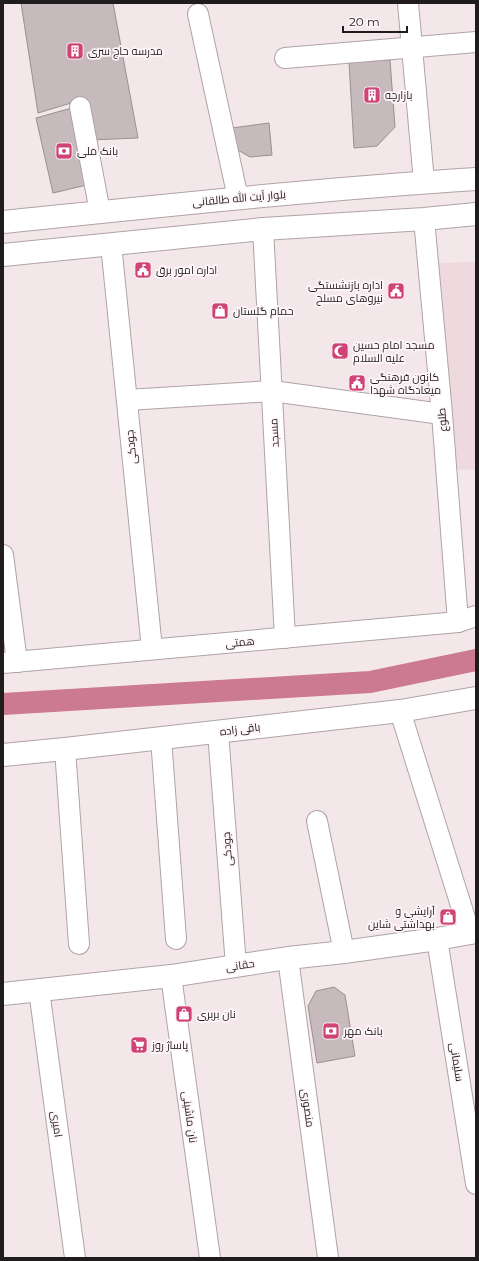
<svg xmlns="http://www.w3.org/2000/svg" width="479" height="1261" font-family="Montserrat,Cairo,sans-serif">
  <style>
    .built { fill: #eed9de }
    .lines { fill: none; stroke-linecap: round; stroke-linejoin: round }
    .canal { stroke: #cb7a92; stroke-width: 22 }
    .building { fill: #c7babd; stroke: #9b8f92 }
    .street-casing { stroke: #b0a3a6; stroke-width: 22 }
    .secondary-casing { stroke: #b0a3a6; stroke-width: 24 }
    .street { stroke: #fff; stroke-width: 20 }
    .secondary { stroke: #fff; stroke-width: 22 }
    .labels { text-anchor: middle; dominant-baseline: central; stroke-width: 3.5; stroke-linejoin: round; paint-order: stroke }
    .poi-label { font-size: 11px; fill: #201c1d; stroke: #fef6f8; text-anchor: start }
    .street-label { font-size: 11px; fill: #201c1d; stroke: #fef6f8 }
  </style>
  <rect width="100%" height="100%" fill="#f4e7ea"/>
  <path class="built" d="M476,262V469L455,470L438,263Z"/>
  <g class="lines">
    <path class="canal" d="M3,704L370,682L476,660"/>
  </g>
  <g class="building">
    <path d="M21,3H113L138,138L89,140L81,100L38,113Z"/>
    <path d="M390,60L395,127L377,146L354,148L349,62Z"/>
    <path d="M75,107L91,184L53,193L36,118Z"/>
    <path d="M269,123L272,155L250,157L236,149L232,128Z"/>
    <path d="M334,987L345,995L355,1056L317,1063L308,1006L316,991Z"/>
  </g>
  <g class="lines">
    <g class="street-casing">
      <g id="street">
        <path d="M408,3L424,182"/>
        <path d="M198,14L238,198"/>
        <path d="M285,58L476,42"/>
        <path d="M80,107L100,212"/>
        <path d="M424,219L442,414L458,622"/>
        <path d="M263,229L285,638"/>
        <path d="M111,244L152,649"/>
        <path d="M127,400L272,391L442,414"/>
        <path d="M3,555L17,662"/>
        <path d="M3,663L458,622L476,616"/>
        <path d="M400,711L470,934"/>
        <path d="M218,732L236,966"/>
        <path d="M161,738L176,939"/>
        <path d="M65,749L79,944"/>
        <path d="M317,821L344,952"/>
        <path d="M437,939L476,1184"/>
        <path d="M288,958L328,1258"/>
        <path d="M171,976L210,1258"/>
        <path d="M39,990L75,1258"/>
      </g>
    </g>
    <g class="secondary-casing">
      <g id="secondary">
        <path d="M3,222C161,206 318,189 476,179"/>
        <path d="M3,255L263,229L424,219L476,214"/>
        <path d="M3,755L65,749L400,711L476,698"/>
        <path d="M3,994L171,976L288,958L344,952L437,939L476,932"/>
      </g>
    </g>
    <use href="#street" class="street"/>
    <use href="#secondary" class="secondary"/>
  </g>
  <defs>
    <g id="building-square" transform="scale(0.9)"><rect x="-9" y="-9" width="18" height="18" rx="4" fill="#cf4377" stroke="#fef6f8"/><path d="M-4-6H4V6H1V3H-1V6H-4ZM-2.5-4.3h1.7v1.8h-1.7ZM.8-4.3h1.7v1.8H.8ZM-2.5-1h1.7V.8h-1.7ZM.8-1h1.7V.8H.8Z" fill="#fff"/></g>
    <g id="bank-square" transform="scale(0.9)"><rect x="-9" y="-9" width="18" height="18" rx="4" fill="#cf4377" stroke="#fef6f8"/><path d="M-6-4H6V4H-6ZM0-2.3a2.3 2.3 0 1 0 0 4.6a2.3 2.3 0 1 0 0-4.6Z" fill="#fff"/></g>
    <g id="civic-square" transform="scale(0.9)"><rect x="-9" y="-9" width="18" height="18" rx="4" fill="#cf4377" stroke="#fef6f8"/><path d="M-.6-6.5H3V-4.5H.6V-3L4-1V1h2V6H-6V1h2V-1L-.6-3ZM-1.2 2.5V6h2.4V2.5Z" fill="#fff"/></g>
    <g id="shop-square" transform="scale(0.9)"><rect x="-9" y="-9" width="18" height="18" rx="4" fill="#cf4377" stroke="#fef6f8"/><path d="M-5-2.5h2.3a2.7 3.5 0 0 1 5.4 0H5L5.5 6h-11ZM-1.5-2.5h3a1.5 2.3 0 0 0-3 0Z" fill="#fff"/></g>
    <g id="mosque-square" transform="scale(0.9)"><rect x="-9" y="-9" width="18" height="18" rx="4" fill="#cf4377" stroke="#fef6f8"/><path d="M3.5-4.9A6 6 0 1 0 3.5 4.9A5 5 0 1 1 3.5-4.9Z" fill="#fff"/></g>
    <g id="supermarket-square" transform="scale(0.9)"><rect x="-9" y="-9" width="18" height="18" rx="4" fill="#cf4377" stroke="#fef6f8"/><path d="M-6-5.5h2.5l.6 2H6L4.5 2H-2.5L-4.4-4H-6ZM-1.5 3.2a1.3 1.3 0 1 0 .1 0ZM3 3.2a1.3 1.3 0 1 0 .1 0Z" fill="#fff"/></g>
  </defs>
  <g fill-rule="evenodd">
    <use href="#building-square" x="75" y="51"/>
    <use href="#building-square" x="372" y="95"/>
    <use href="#bank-square" x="64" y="151"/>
    <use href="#civic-square" x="143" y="270"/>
    <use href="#civic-square" x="396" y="291"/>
    <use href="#shop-square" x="220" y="311"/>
    <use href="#mosque-square" x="340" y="351"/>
    <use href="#civic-square" x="357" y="383"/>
    <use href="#shop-square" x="448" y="917"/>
    <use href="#shop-square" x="184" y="1014"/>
    <use href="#bank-square" x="331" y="1031"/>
    <use href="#supermarket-square" x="139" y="1045"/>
  </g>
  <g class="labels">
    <g class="poi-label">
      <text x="88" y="51">مدرسه حاج سری</text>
      <text x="385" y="95">بازارچه</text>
      <text x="77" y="151">بانک ملی</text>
      <text x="156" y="270">اداره امور برق</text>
      <text x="383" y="285" text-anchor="end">اداره بازنشستگی<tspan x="383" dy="13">نیروهای مسلح</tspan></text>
      <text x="233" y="311">حمام گلستان</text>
      <text x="353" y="345">مسجد امام حسین<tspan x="353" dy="13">علیه السلام</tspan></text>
      <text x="370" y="377">کانون فرهنگی<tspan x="370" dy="13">میعادگاه شهدا</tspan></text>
      <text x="435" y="911" text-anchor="end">آرایشی و<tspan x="435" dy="13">بهداشتی شاین</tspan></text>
      <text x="197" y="1014">نان بربری</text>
      <text x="344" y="1031">بانک مهر</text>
      <text x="152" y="1045">پاساژ روز</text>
    </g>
    <g class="street-label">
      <text transform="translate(239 198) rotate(-5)">بلوار آیت الله طالقانی</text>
      <text transform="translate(442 420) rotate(-95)">طلوع</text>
      <text transform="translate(274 433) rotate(-93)">مسجد</text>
      <text transform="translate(131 447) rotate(-96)">جودکی</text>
      <text transform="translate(240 642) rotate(-5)">همتی</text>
      <text transform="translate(240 729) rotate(-7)">باقی زاده</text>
      <text transform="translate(227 849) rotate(-94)">جودکی</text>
      <text transform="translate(240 965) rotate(-8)">حقانی</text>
      <text transform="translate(457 1062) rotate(81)">سلیمانی</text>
      <text transform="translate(308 1108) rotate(82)">منصوری</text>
      <text transform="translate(190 1117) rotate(82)">نان ماشینی</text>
      <text transform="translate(57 1124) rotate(82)">امیری</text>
    </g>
  </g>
  <rect width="479" height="1261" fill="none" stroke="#201c1d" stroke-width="8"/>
  <path d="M343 26v6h64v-6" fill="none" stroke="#201c1d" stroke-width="2"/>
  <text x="349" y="26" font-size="12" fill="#201c1d" stroke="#fef6f8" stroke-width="3" paint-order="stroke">20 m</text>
</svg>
